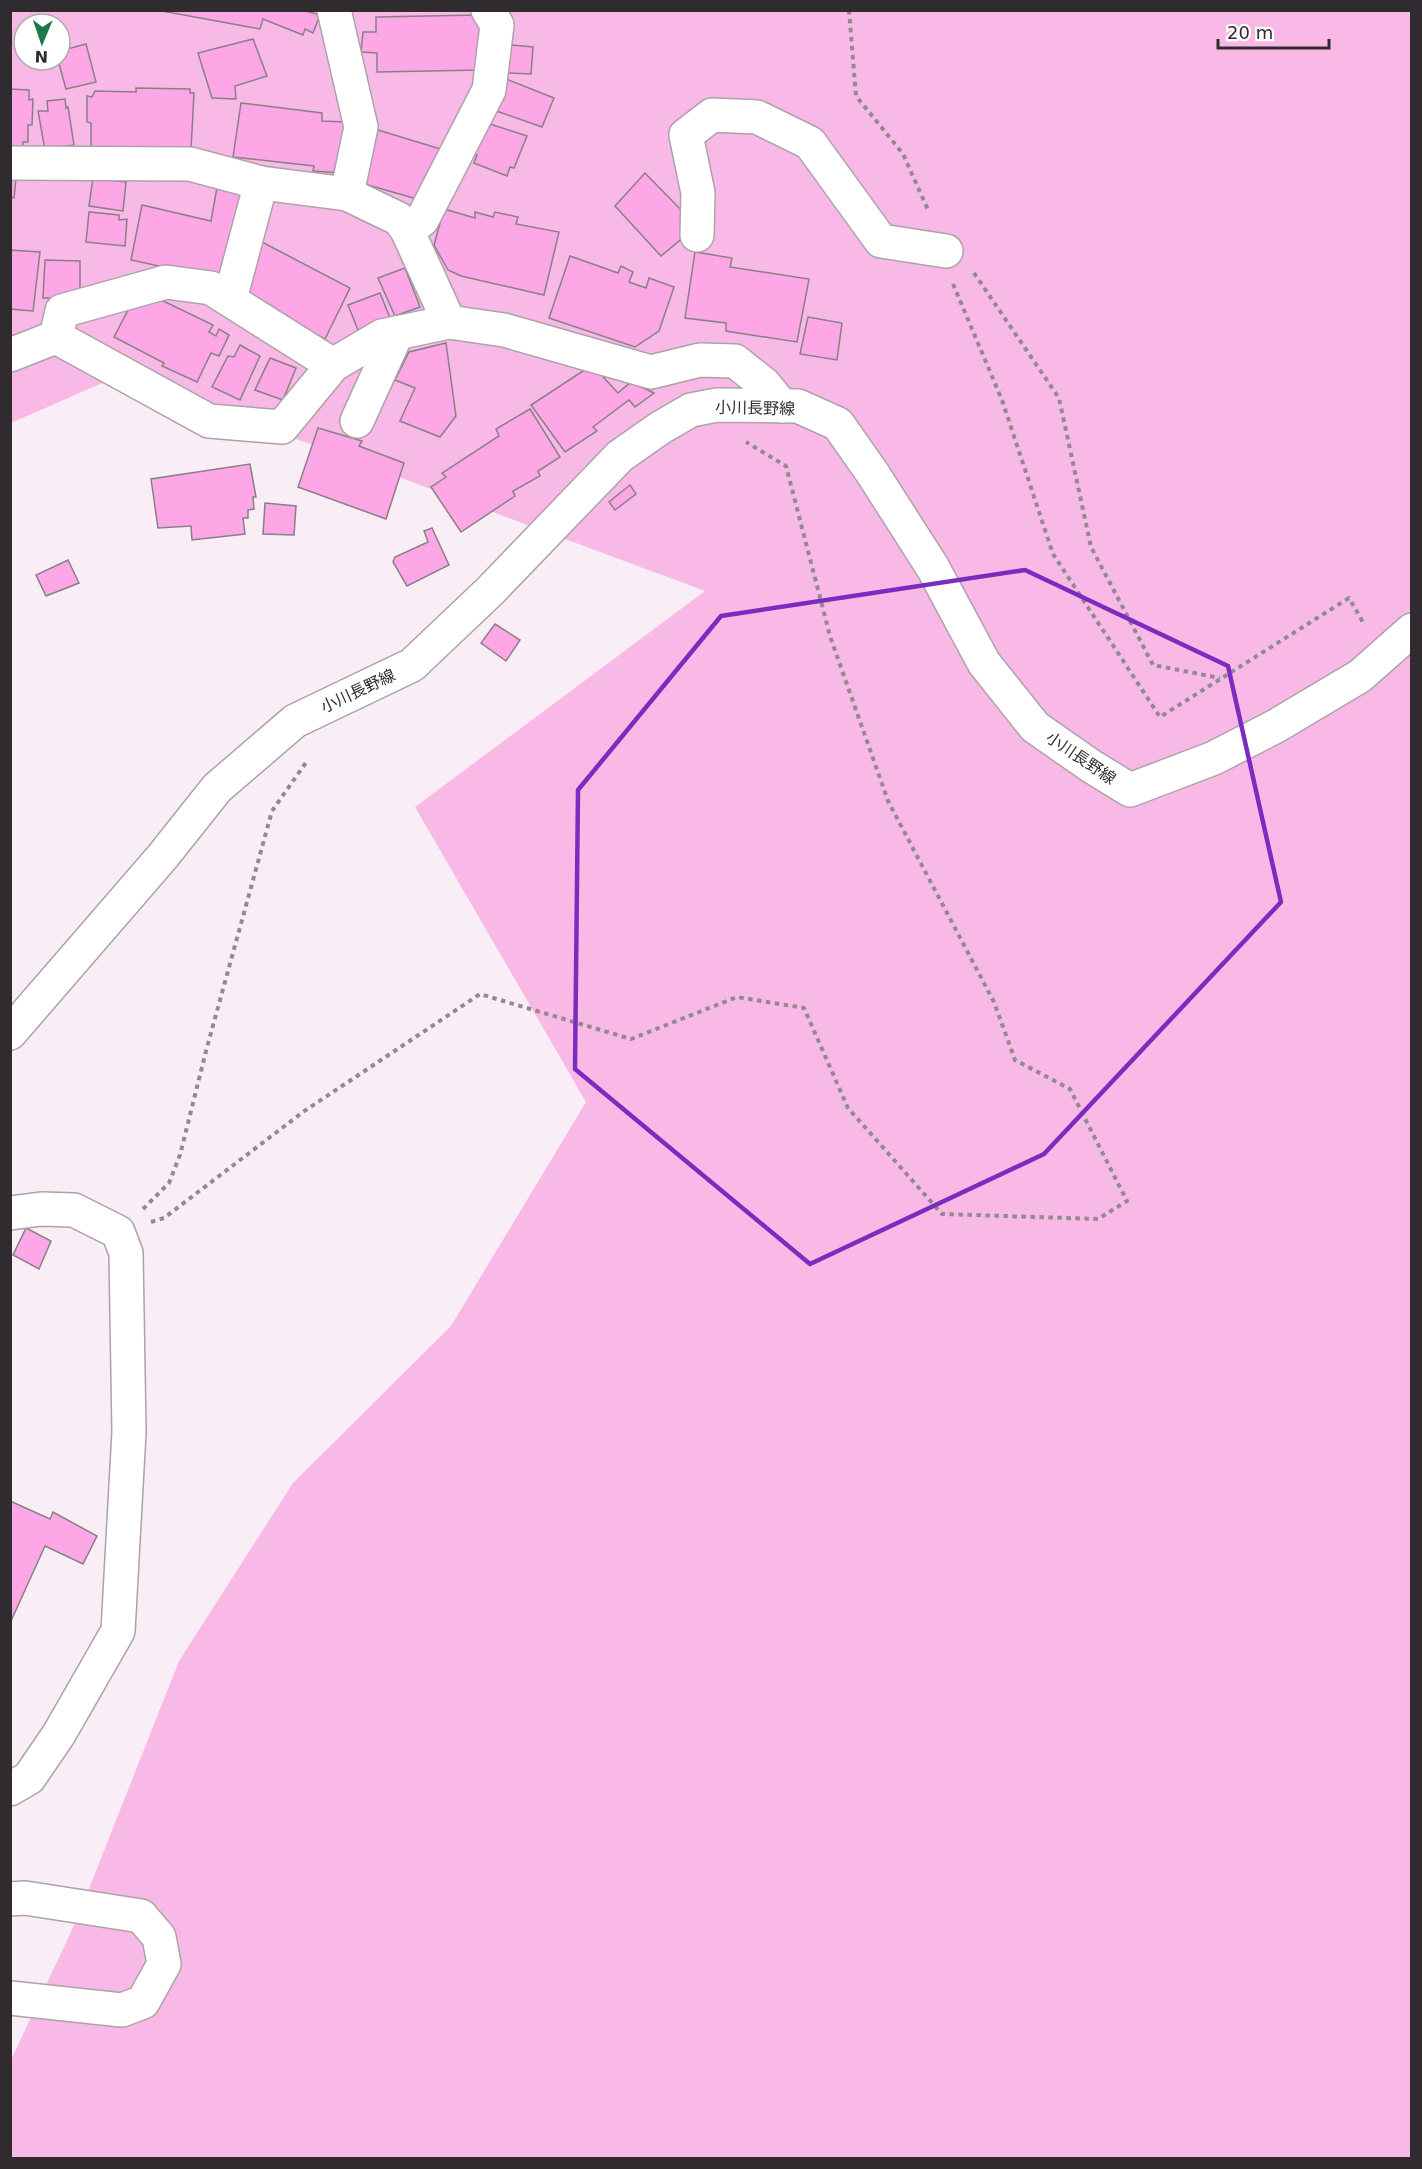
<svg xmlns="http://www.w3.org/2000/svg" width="1422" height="2169" font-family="'DejaVu Sans','Noto Sans JP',sans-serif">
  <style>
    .green { fill: #f9b9e6; fill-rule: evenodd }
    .building { fill: #fea7e6; stroke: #897f86; stroke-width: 1.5 }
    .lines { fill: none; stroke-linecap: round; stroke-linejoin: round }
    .minor-casing { stroke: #ada2aa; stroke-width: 36 }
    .major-casing { stroke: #ada2aa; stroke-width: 36 }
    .path { stroke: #928a90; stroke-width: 4; stroke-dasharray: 4.5 4.5; stroke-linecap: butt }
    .minor { stroke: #fff; stroke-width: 33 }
    .major { stroke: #fff; stroke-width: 33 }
    .marked { fill: none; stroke: #7b2cbf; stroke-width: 4.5; stroke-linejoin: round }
    .labels { text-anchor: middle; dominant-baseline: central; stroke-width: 6; stroke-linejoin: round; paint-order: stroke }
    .street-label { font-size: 16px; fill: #2f2b2e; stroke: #fff }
  </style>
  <rect width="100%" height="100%" fill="#faeef6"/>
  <path class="green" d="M11,11H1411V2158H11V2060L77,1919L179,1661L293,1483L451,1326L586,1102L415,807L705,591L264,427L130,371L11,423ZM24,24H60V60H24Z"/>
  <g class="building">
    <path d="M302,10L320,15L313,33L305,29L303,35L263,19L260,29L162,11Z"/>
    <path d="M479,15L480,70L377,72V53L361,52L363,32H376V17Z"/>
    <path d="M253,39L267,76L235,86L236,99L212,98L198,53Z"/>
    <path d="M86,44L96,82L66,89L58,60H60V51Z"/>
    <path d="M512,45L533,47L531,74L507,73L508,50Z"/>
    <path d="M501,77L554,98L542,127L488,108Z"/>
    <path d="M136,88L190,89V93H194L191,150L91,148V123L87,122V96L92,97L95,91L136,92Z"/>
    <path d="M10,89L29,90V100L33,99L32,125H28V142H23V148L10,147Z"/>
    <path d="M65,99L66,108L68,107L74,145L45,150L38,111H48L47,101Z"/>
    <path d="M241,103L322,113V121L347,122L341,173L313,171L314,166L233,157Z"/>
    <path d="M484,122L527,136L514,168L510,167L507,176L474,163L477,155L471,153Z"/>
    <path d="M378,130L447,151L424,201L361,183Z"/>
    <path d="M645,173L687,216L685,236L661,256L615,206Z"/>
    <path d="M10,178H16L14,198L10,197Z"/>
    <path d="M93,178L126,182L123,211L89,206Z"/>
    <path d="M218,182L248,191L223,280L131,260L142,205L211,221Z"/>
    <path d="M444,209L475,218V212L493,217L495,212L518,217L516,224L559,232L544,295L461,276L448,270L434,245Z"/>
    <path d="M89,212L119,215V220L127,219L125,246L86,242Z"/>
    <path d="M260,241L350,288L325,339L235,293Z"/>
    <path d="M10,250L40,252L33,311L10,309Z"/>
    <path d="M695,252L732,258L730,267L809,279L797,342L726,331V323L685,318Z"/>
    <path d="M570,256L618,273L621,266L633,272L629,282L646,288L649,278L674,287L659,331L635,347L549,318Z"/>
    <path d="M45,260L80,261V298H43Z"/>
    <path d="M405,268L420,307L395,316L378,278Z"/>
    <path d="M380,293L390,318L358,330L348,305Z"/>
    <path d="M136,295H151L213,325L209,332L216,336L219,329L229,335L219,356L211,353L197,382L162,366L164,363L114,337Z"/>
    <path d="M808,317L842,323L837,360L800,354Z"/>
    <path d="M446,343L456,416L440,437L400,421L415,388L395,380L409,352Z"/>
    <path d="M240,345L260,356L240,400L212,387L228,356L234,357Z"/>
    <path d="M270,358L296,368L283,400L255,390Z"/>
    <path d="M592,365L618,393L631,382L654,393L635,407L629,400L593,427L597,431L565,452L531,405Z"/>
    <path d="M530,409L560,457L538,471L540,476L513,491L515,496L461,532L431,487L446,477L442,473L499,436L496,429Z"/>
    <path d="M318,428L362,441L359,446L404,463L386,519L298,487Z"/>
    <path d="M250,464L256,497H253L254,509L248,510V518H243L245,534L192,540L191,526L158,528L151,479Z"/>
    <path d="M630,485L636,494L615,510L609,502Z"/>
    <path d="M265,503L296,506L294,535L263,534Z"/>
    <path d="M432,528L449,565L407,586L393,562L395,557L428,542L424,531Z"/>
    <path d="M68,560L79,583L46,596L36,575Z"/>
    <path d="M495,624L520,640L506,661L481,643Z"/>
    <path d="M26,1228L51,1241L39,1269L13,1255Z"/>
    <path d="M10,1501L50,1519L53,1512L97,1536L83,1564L45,1546L11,1621Z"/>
  </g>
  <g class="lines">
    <g class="minor-casing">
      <g id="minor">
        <path d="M334,10L361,127L347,194"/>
        <path d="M10,163L190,164L261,183L347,194L399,219L407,230L449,322L504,330L651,372L700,360L735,361L764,384L782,406"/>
        <path d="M407,230L422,220L489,90L497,25L488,10"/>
        <path d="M697,235L698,193L686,135L712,115L757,117L810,143L881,241L946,251"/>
        <path d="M230,299L261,183"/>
        <path d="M56,337L62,311L166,282L211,288L333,365"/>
        <path d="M10,355L56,337L209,421L282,427L333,365L382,336L449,322"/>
        <path d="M357,421L397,333"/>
        <path d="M10,1213L41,1209L74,1210L118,1232L126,1253L129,1432L118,1631L59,1734L29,1778L10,1789"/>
        <path d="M10,1899L25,1898L141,1916L159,1937L164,1964L143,2002L122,2010L10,1998"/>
      </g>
    </g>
    <g class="major-casing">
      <path id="major" d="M10,1033L163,856L217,788L295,721L412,665L490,591L620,456L660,428L691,410L717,405L798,406L838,424L873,474L933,568L984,663L1035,727L1091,766L1130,790L1214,758L1276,726L1360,676L1412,630"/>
    </g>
    <g class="path">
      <path d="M849,10L856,96L903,154L929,212"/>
      <path d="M974,273L1059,398L1091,547L1153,665L1220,678"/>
      <path d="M953,284L1002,400L1053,554L1160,717L1349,598L1364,624"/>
      <path d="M143,1209L169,1183L180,1155L206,1051L272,811L307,761"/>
      <path d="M151,1222L164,1218L303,1112L480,994L631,1039L737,997L804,1008L848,1108L942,1214L1098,1219L1127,1201L1070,1089L1015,1060L994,1002L888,801L830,636L786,466L746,442"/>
    </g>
    <use href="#minor" class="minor"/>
    <use href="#major" class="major"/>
  </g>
  <path class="marked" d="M1025,570L1228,666L1281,902L1044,1154L810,1264L575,1069L578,790L721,616Z"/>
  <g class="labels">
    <g class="street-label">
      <text transform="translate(755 408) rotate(1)">小川長野線</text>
      <text transform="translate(358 691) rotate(-25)">小川長野線</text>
      <text transform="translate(1081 758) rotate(34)">小川長野線</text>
    </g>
  </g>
  <rect width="1422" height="2169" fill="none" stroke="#2f2b2e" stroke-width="24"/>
  <g transform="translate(42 42) rotate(182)"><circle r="28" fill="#ffffff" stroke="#acaaab" stroke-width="1.5"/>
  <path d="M0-4.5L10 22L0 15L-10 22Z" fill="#1e784d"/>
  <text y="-9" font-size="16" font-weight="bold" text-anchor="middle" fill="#2f2b2e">N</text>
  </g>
  <path d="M1218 39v9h111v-9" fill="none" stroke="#2f2b2e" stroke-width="3"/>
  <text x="1227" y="39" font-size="18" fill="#2f2b2e" stroke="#ffffff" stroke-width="4.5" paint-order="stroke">20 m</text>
</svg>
